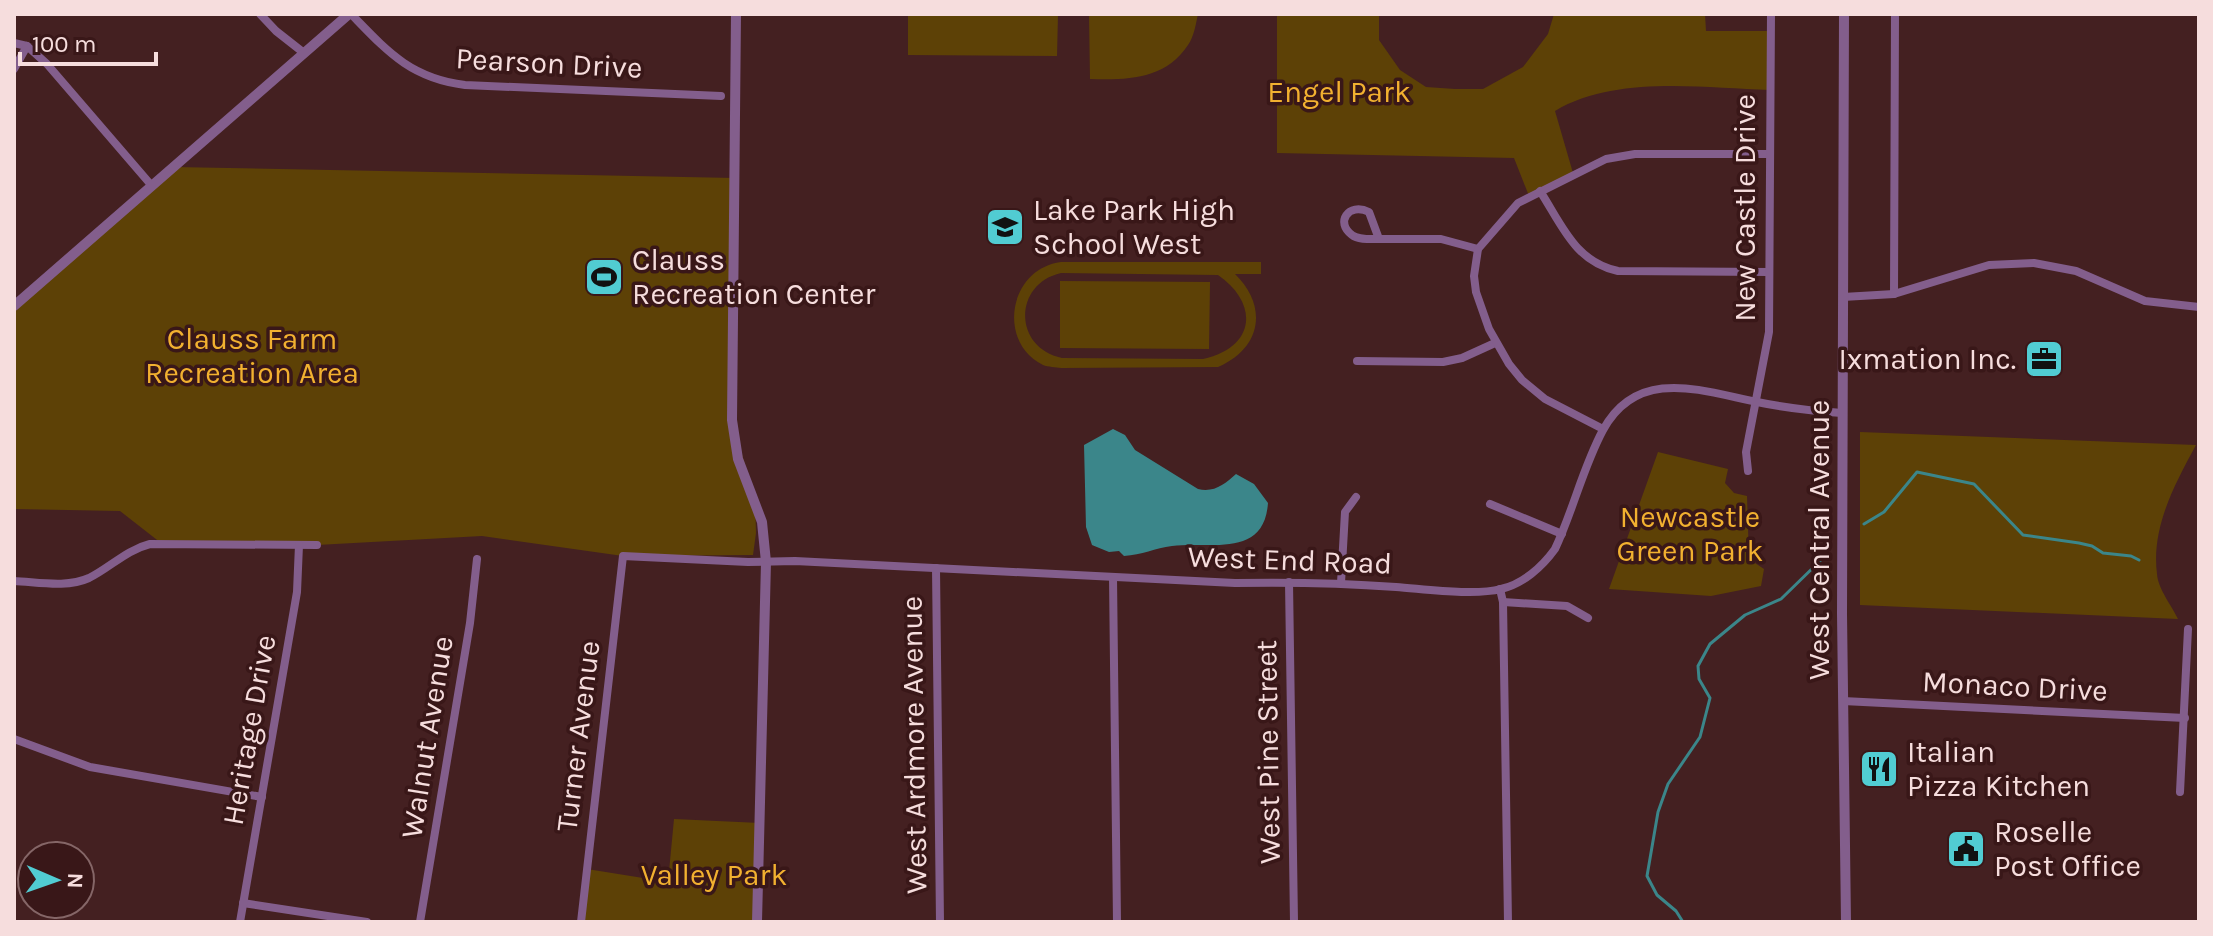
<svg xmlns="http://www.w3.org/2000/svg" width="2213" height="936" font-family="Karla,sans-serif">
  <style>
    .green { fill: #5d4106; fill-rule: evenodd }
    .water { fill: #3b868a }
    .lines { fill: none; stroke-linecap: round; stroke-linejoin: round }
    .stream { stroke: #3b868a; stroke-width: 3 }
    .minor { stroke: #835e8c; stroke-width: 8 }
    .tertiary { stroke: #835e8c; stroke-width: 10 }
    .labels { text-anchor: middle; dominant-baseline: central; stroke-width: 7; stroke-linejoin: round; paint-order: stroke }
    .street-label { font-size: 30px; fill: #f6dddd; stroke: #391718 }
    .park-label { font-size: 30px; fill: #f2b130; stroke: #391718 }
    .poi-label { font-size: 30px; fill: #f6dddd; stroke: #391718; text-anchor: start }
  </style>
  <rect width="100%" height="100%" fill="#442021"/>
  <g class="green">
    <path d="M908,14H1058L1057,56L908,55Z"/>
    <path d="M1089,14H1198C1196,23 1194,37 1188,45C1165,80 1127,80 1090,79Z"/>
    <path d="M1277,14H1379V40L1400,70L1426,87L1455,89H1483L1523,67L1548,34L1554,14H1705L1706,31H1770V90C1702,88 1615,75 1555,111L1573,173L1529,196L1514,158L1277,153Z"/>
    <path d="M174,167L735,178L732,420L755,499L756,533L753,555L623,556L482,536L317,545L161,543L120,511L14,509V304Z"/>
    <path d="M1061,262H1261V274H1235C1268,306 1262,348 1218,367L1061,368C1056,367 1048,367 1043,365C997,343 1008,269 1061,262ZM1061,273L1218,275C1260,304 1255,348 1203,359L1062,358C1013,348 1013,284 1061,273Z"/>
    <path d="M1060,281L1210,282L1209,349L1060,348Z"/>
    <path d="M1860,432L2196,445C2175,484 2151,527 2157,574C2158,589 2172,606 2178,619L1860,605Z"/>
    <path d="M1658,452L1728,469L1725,483L1734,493L1747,496L1749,559L1764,569L1761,586L1711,596L1609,589Z"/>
    <path d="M674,819L760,823L757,922H581L587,869L668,882Z"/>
  </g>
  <path class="water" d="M1113,429L1125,435L1135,450L1198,489C1214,493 1225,484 1236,474L1254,484L1268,503C1264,559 1210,541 1172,546C1155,548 1142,555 1124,556L1119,551L1109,552L1092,545L1086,527L1084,445Z"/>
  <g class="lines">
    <g class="stream">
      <path d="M1864,524L1884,512L1917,472L1974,484L2023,535L2079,543L2092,546L2103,553L2131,556L2139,560"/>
      <path d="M1683,922L1676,911L1657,895L1647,876L1658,812L1668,784L1700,737L1710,698L1699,679L1698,666L1710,644L1745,615L1781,599L1824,557"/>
    </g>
    <g class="minor">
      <path d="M260,14L276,31L304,53"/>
      <path d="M351,14C387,51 410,78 465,85L721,96"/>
      <path d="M14,43L27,46L47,64L152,186"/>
      <path d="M14,69L27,46"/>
      <path d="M1540,191C1562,225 1575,262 1618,271L1769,272"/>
      <path d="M1379,239C1371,239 1358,240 1352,235C1335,223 1348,202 1369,212L1379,239H1441L1478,249"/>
      <path d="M1894,294L1895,14"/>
      <path d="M1843,297L1894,294L1989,265L2034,263L2076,271L2145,301L2199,307"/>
      <path d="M1357,361L1443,362L1462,358L1495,343"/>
      <path d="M1603,429L1545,399L1522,380L1509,364L1489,329L1476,292L1474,276L1478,249L1518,203L1606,159L1635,154H1770"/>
      <path d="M1748,471L1746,452L1769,332L1771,14"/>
      <path d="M1490,504L1562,534"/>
      <path d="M936,568L940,922"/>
      <path d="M1113,577L1117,922"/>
      <path d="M14,581C38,582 67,588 89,578C111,567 126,550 150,544L317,545"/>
      <path d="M1289,582L1294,922"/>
      <path d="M1341,583L1345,512L1356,497"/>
      <path d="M1500,589L1503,602L1508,922"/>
      <path d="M1503,602L1567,606L1588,618"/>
      <path d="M1843,701L2185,718"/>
      <path d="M14,739L90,767L262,797"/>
      <path d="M2180,792L2188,629"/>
      <path d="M243,903L367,922"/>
      <path d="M240,922L297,592L299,545"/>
      <path d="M420,922L470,623L477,559"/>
      <path d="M581,922L623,556L748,562L795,561L1235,583C1289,582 1342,583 1396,587C1425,589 1474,596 1501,589C1523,584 1542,567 1555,549C1573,511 1583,467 1603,430C1638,366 1702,391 1757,402C1786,408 1814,411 1842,413"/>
    </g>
    <g class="tertiary">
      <path d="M736,14L732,420L738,459L762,522L766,562L757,922"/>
      <path d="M1844,14L1842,614L1846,922"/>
      <path d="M14,306L349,14"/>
    </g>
  </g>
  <defs>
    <g id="school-square" transform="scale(2)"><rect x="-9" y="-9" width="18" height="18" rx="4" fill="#51ccd2" stroke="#391718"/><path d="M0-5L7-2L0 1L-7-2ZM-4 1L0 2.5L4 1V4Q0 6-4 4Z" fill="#111"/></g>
    <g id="stadium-square" transform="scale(2)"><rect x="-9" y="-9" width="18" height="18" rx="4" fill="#51ccd2" stroke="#391718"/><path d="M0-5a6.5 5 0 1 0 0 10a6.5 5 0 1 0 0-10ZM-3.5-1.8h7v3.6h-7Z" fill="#111"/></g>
    <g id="office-square" transform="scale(2)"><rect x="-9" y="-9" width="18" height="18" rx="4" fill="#51ccd2" stroke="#391718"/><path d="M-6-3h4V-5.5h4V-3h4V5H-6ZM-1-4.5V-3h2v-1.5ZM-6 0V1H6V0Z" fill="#111"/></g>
    <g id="restaurant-square" transform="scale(2)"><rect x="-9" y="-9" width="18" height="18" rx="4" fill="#51ccd2" stroke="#391718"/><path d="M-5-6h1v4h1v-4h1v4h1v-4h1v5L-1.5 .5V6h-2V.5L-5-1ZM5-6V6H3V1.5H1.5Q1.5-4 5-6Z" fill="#111"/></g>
    <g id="civic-square" transform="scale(2)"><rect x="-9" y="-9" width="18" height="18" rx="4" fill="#51ccd2" stroke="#391718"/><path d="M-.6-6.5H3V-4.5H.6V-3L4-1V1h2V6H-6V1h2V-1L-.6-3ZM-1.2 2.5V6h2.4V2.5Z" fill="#111"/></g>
  </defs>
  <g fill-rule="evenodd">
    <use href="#school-square" x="1005" y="227"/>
    <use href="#stadium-square" x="604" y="277"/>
    <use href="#office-square" x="2044" y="359"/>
    <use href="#restaurant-square" x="1879" y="769"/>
    <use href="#civic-square" x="1966" y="849"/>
  </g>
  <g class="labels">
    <g class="street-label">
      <text transform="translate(549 63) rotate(3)">Pearson Drive</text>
      <text transform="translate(1745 208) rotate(-90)">New Castle Drive</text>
      <text transform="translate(1819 540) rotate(-90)">West Central Avenue</text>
      <text transform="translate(1290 560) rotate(2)">West End Road</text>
      <text transform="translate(2015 686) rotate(3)">Monaco Drive</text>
      <text transform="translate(249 730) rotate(-80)">Heritage Drive</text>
      <text transform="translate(578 736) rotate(-83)">Turner Avenue</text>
      <text transform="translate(427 737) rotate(-81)">Walnut Avenue</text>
      <text transform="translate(914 745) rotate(-91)">West Ardmore Avenue</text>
      <text transform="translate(1268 752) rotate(-91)">West Pine Street</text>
    </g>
    <g class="park-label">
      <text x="1339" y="92">Engel Park</text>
      <text x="252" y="339">Clauss Farm<tspan x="252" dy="34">Recreation Area</tspan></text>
      <text x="1690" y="517">Newcastle<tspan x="1690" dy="34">Green Park</tspan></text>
      <text x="714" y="875">Valley Park</text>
    </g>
    <g class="poi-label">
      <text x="1033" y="210">Lake Park High<tspan x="1033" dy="34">School West</tspan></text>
      <text x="632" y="260">Clauss<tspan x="632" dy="34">Recreation Center</tspan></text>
      <text x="2016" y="359" text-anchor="end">Ixmation Inc.</text>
      <text x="1907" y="752">Italian<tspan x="1907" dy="34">Pizza Kitchen</tspan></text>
      <text x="1994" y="832">Roselle<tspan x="1994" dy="34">Post Office</tspan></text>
    </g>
  </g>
  <rect width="2213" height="936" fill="none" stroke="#f6dddd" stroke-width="32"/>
  <g transform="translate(56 880) rotate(92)"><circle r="38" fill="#391718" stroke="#856667" stroke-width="2"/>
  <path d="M0-6L14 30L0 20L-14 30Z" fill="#51ccd2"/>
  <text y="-12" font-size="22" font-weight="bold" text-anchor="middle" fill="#f6dddd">N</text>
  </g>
  <path d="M20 52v12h136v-12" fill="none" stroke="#f6dddd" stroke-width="4"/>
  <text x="32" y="52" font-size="24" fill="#f6dddd" stroke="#391718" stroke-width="6" paint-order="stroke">100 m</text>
</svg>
